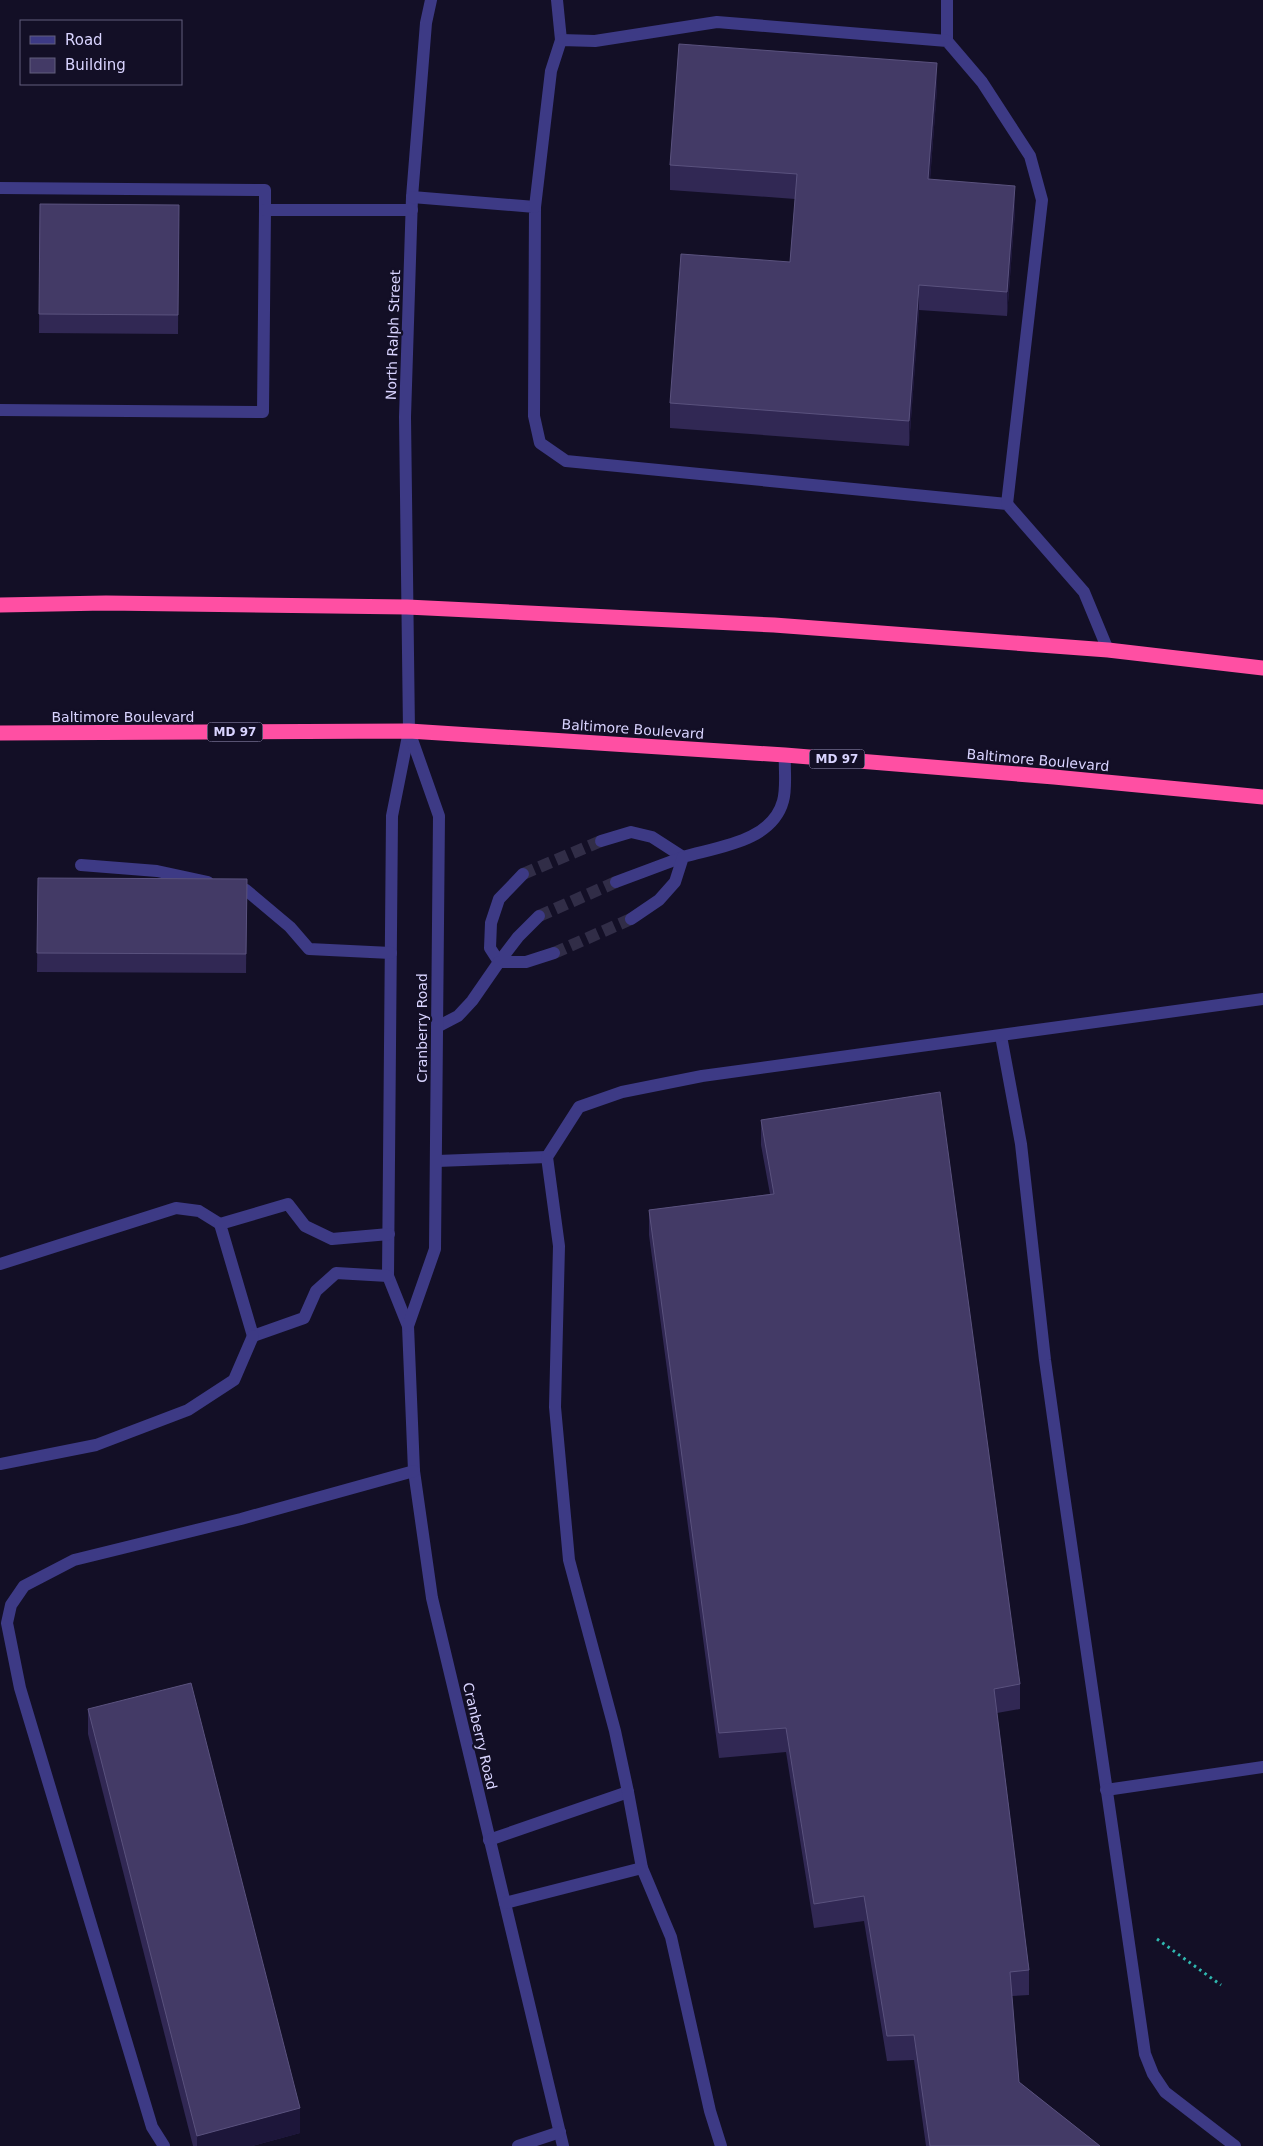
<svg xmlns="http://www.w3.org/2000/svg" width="1263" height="2146" font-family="'DejaVu Sans',sans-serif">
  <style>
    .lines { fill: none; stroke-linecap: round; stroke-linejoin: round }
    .minor-tunnel { stroke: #312d47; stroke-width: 12; stroke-dasharray: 12 6; stroke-linecap: butt }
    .path { stroke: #2fb8b0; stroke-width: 3; stroke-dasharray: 2.5 4; stroke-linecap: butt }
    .minor { stroke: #3d3a85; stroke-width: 12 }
    .highway { stroke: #ff4fa3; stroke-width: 15 }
    .wall { fill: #312854 }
    .shaded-wall { fill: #1d163a }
    .building { fill: #433a66; stroke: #5a527e }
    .labels { text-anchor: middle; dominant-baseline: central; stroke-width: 4.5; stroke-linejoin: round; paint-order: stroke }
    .shield { fill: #130f26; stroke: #9e99be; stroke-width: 1 }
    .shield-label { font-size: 12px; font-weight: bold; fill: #d9d4ff }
    .street-label { font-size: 14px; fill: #d9d4ff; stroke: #130f26 }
  </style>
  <rect width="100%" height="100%" fill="#130f26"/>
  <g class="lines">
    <g class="minor-tunnel">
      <path d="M523,874L601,841"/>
      <path d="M539,916L616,882"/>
      <path d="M554,953L631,919"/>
    </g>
    <path class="path" d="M1157,1939L1221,1985"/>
    <g class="minor">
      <path d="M431,0L426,23L412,197L405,417L409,731L392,816L388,1276L408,1326L414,1471L432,1598L563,2146"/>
      <path d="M557,0L561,40"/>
      <path d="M947,41V0"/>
      <path d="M0,188L265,190V210L263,412L0,410"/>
      <path d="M412,197L535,207L534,416L540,443L566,461L1007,504L1084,592L1108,650"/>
      <path d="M535,207L551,71L561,40L595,41L717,22L947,41L982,82L1030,156L1042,200L1007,504"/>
      <path d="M265,210H412"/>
      <path d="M601,841L631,832L652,837L683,857"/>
      <path d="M81,865L157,871L208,882"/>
      <path d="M523,874L499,899L491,923L490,948L499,962L518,937L539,916"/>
      <path d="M616,882L683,857"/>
      <path d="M230,887L246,890L290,927L309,949L391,953"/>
      <path d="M631,919L659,900L675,882L683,857C717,847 772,842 783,801C787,787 784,769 785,755"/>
      <path d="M437,1027L458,1016L472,1001L499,962H526L554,953"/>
      <path d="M1001,1036L1021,1144L1045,1360L1061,1474L1145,2054L1153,2074L1165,2092L1235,2146"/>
      <path d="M437,1161L547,1157"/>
      <path d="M0,1264L176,1208L199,1211L220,1224"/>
      <path d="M388,1276L336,1273L316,1291L304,1318L253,1336L220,1224L288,1204L305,1226L332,1239L389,1234"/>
      <path d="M408,1326L435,1249L439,816L409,731"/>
      <path d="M0,1464L96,1445L188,1410L234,1380L253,1336"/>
      <path d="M1106,1790L1263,1767"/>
      <path d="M489,1840L628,1792"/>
      <path d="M505,1903L642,1868"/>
      <path d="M164,2146L152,2127L20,1688L7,1623L11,1605L24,1586L74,1560L241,1519L414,1471"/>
      <path d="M518,2146L560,2132"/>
      <path d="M721,2146L710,2111L671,1937L642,1868L628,1792L615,1731L569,1560L555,1407L559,1246L547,1157L579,1107L622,1092L702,1076L1263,999"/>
    </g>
    <g class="highway">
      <path d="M0,605L106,603L407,607L774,625L1108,650L1263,668"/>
      <path d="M0,733L409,731L785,755L1054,777L1263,797"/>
    </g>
  </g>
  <g class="wall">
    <path d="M937,88L930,180L1015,211L1007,316L919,310L909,446L670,428V403L790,262L795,199L670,190V165Z"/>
    <path d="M40,204L179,205L178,334L39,333Z"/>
    <path d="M38,878L247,879L246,973L37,972Z"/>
    <path d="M761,1120L1020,1684V1709L997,1713L1029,1970V1995L1012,1996L1019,2082L1100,2146H926L914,2060L887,2061L864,1921L814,1928L786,1752L719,1758L649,1235V1210L770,1194L761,1145Z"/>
    <path d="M88,1709L300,2133L252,2146H193L88,1734Z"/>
  </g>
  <g class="shaded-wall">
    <path d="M937,63V88L928,204V179Z"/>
    <path d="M1015,186V211L1007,316V292Z"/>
    <path d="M919,285V310L909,446V421Z"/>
    <path d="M300,2108V2133L252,2146H197V2136Z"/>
  </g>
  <g class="building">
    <path d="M679,44L937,63L928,179L1015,186L1007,292L919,285L909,421L670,403L681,254L790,262L797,174L670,165Z"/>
    <path d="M40,204L179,205L178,315L39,314Z"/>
    <path d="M38,878L247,879L246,954L37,953Z"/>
    <path d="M940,1092L1020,1684L994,1689L1029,1970L1010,1972L1019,2082L1100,2146H930L914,2035L887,2036L864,1896L814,1904L786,1728L719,1733L649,1210L774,1194L761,1120Z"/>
    <path d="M191,1683L300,2108L197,2136L88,1709Z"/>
  </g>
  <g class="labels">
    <g class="shield">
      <rect x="207.5" y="722.5" width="55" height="19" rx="4"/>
      <rect x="809.5" y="749.5" width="55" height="19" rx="4"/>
    </g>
    <g class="shield-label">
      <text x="235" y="732">MD 97</text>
      <text x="837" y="759">MD 97</text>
    </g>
    <g class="street-label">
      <text transform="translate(393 335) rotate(-88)">North Ralph Street</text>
      <text x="123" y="717">Baltimore Boulevard</text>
      <text transform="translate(633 729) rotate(4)">Baltimore Boulevard</text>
      <text transform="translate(1038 760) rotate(5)">Baltimore Boulevard</text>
      <text transform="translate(422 1028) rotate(-90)">Cranberry Road</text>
      <text transform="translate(480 1736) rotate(77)">Cranberry Road</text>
    </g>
  </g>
  <rect x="20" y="20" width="162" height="65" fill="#130f26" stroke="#625e7d"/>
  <rect x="30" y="36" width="25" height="8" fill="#3d3a85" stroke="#625e7d"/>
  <text x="65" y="45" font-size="15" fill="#d9d4ff">Road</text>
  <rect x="30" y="58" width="25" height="15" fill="#433a66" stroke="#625e7d"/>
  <text x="65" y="70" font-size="15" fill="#d9d4ff">Building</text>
</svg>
